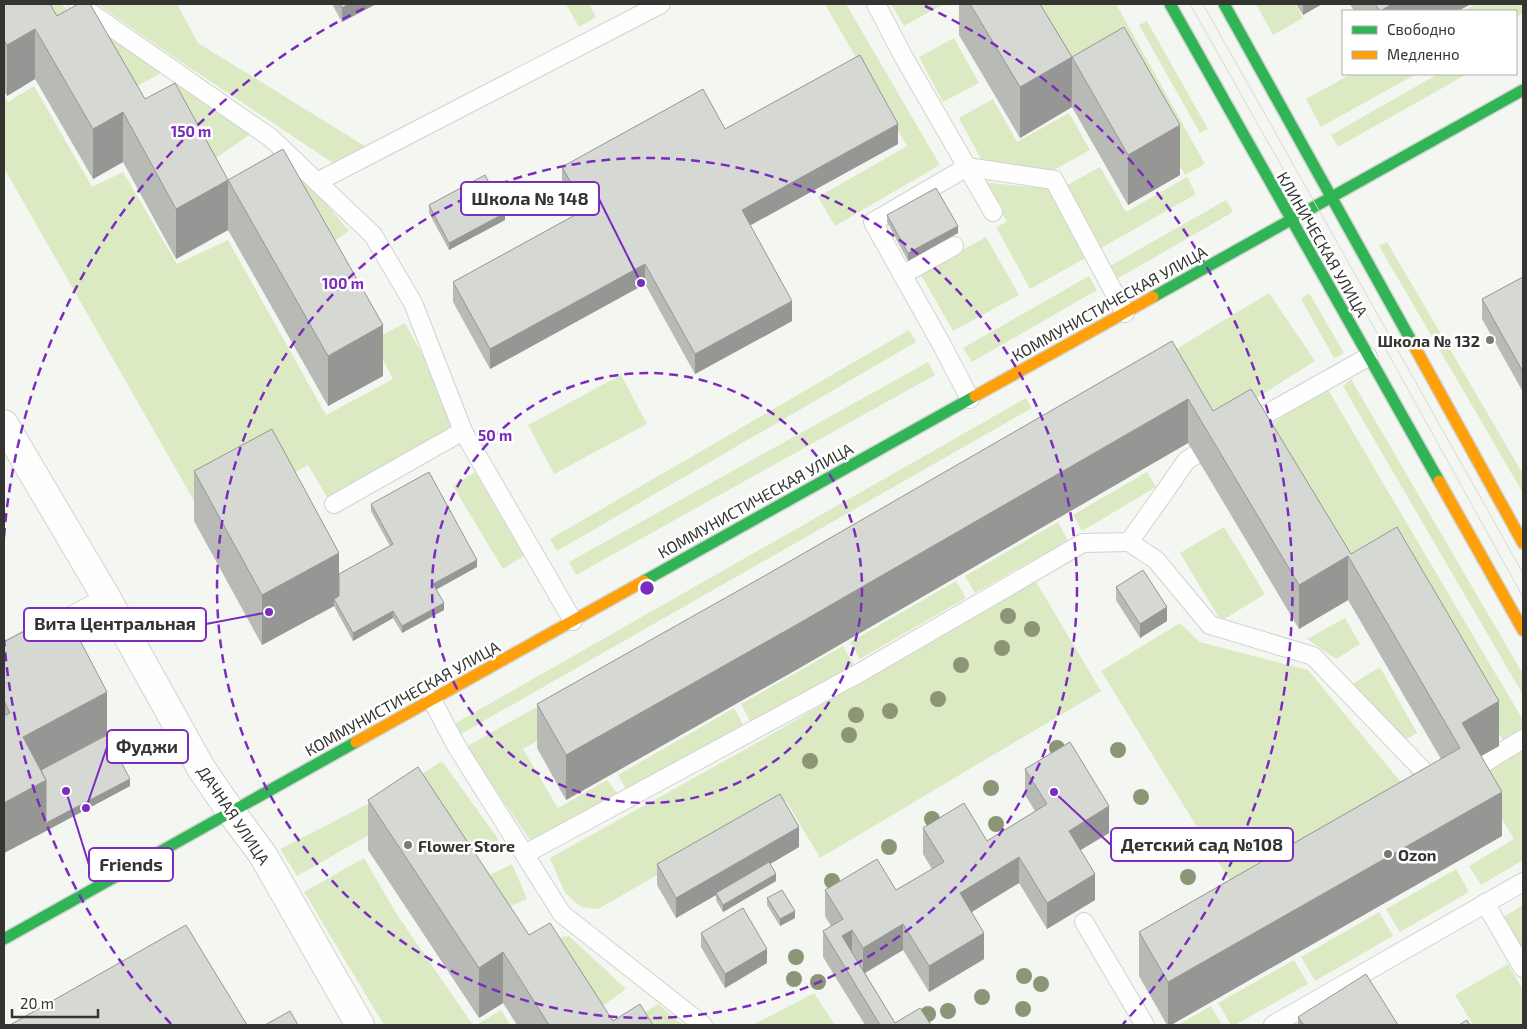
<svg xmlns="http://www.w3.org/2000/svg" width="1527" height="1029" font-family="'Exo 2',sans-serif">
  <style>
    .green { fill: #dceac4 }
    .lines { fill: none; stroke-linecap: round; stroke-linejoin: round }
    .lane-casing { stroke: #d1d3ce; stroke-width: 20 }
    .street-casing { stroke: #d1d3ce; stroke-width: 30 }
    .fast-casing { stroke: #d1d3ce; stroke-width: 14 }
    .slow-casing { stroke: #d1d3ce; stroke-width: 14 }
    .lane { stroke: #fdfefd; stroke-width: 18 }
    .street { stroke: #fdfefd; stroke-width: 28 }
    .fast { stroke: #30b455; stroke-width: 11 }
    .slow { stroke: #ff9f0a; stroke-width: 11 }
    .tram { stroke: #d9d9d8; stroke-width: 1 }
    .tree { fill: #8c9676 }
    .wall { fill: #b8bab5 }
    .shaded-wall { fill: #969794 }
    .building { fill: #d6d8d3; stroke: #969794 }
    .ring { fill: none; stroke: #7b2cbf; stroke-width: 2.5; stroke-dasharray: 9 6 }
    .poi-dot { fill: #777974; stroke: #fff; stroke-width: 2 }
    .labels { text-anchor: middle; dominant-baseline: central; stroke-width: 5; stroke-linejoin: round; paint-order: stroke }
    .street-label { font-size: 16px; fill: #343531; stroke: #fff }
    .poi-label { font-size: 16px; font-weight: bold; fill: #343531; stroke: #fff; text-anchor: start }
    .centre { fill: #7b2cbf; stroke: #fff; stroke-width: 2.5 }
    .ring-label { font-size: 15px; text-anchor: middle; font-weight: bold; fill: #7b2cbf; stroke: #fff; stroke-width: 5; stroke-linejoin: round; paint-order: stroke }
    .leader { fill: none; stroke: #7b2cbf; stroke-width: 2 }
    .callout-dot { fill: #7b2cbf; stroke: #fff; stroke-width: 2 }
    .callout { fill: #fff; stroke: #7b2cbf; stroke-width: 2 }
    .callout-label { font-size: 18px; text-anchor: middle; font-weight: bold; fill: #343531 }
  </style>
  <rect width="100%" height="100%" fill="#f4f7f1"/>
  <g class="green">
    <path d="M46,4H60L163,72L120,95L60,57Z"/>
    <path d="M97,4H177L198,43L368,148L336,165L181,62Z"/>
    <path d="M566,4H589L596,17L579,27Z"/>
    <path d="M825,4H846L940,165L835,226L818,197L907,146Z"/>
    <path d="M891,4H944L904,26Z"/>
    <path d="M1021,4H1116L1205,164L1185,175L1123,64L1071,92Z"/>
    <path d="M1256,4H1295L1303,18L1273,35Z"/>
    <path d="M1475,4H1523V13L1516,17V11H1462Z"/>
    <path d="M1147,21L1208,129L1200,133L1139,25Z"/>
    <path d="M954,38L979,83L943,102L919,57Z"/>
    <path d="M1351,74H1416L1321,127L1306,99Z"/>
    <path d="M1438,74H1467L1338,147L1331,135Z"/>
    <path d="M178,83L252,133L203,167L130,109Z"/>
    <path d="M34,86L92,187L123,172L177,264L228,240L326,415L393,379L373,340L405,323L467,437L337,514L308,465L206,522L4,168V96L8,102Z"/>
    <path d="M993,99L1017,142L1069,113L1090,150L1052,171L982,161L959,118Z"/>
    <path d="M293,164L349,231L321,250L232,221L220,202Z"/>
    <path d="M1100,167L1126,212L1187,177L1196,194L1098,250L1062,188Z"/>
    <path d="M983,182L1050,189L1087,257L1030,289L996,227L1007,222Z"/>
    <path d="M1226,200L1233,212L1117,279L1110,266Z"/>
    <path d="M986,237L1019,295L953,331L920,273Z"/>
    <path d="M1387,242L1523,474V493L1379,246Z"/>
    <path d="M1089,276L1097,290L972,362L963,348Z"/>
    <path d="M1269,293L1315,361L1208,429L1163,357Z"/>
    <path d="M1309,293L1344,353L1334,358L1301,299Z"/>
    <path d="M909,330L916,342L557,551L550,539Z"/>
    <path d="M1154,357L1171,382L523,749L558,808L607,780L619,796L530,840L466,747Z"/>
    <path d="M928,362L935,375L576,575L569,562Z"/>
    <path d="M621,375L647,424L554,474L528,425Z"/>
    <path d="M1351,379L1523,674V695L1343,386Z"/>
    <path d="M1327,388L1523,720V734L1505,744L1401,564L1353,592L1259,432Z"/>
    <path d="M1026,398L1032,408L461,734L454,724Z"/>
    <path d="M475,472L524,556L503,569L453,486Z"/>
    <path d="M1147,472L1156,487L1082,531L1073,515Z"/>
    <path d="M1058,522L1068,540L975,593L965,576Z"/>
    <path d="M1224,527L1265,594L1221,621L1180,553Z"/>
    <path d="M1035,580L1101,691L820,858L786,801L598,909L581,907L565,893L550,858L753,745Z"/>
    <path d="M956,581L966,598L860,659L850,642Z"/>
    <path d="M1345,618L1360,644L1336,659L1307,639Z"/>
    <path d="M1180,623L1200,642L1308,670L1415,799L1238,894L1101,671Z"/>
    <path d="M843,646L854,665L751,723L741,704Z"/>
    <path d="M1380,667L1417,733L1403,741L1352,684Z"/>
    <path d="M734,708L744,726L628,793L618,775Z"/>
    <path d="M1523,751V860L1481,885L1469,866L1514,839L1477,778Z"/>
    <path d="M442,761L499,840L460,863L418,807L297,876L280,849L403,786Z"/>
    <path d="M364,858L396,913L473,1025H384L304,892Z"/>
    <path d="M512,864L527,899L491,915L471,884Z"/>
    <path d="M1456,869L1469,892L1400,932L1386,909Z"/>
    <path d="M1523,905V954L1502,918Z"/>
    <path d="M1379,912L1393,936L1315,981L1301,957Z"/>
    <path d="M569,936L626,989L587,1017L543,939Z"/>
    <path d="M1294,960L1308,984L1235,1025H1231L1218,1003Z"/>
    <path d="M1508,964L1523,990V1025H1473L1455,995Z"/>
    <path d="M814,993L835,1025H753Z"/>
    <path d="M658,1004L683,1025H635L632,1021Z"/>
    <path d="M1211,1006L1222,1025H1178Z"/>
    <path d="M501,1010L510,1025H476Z"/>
  </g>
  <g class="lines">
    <g class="lane-casing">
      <g id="lane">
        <path d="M78,4L271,138L373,235L413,303L463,431L573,621"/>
        <path d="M876,4L903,56L993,212"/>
        <path d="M317,182L661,4"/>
        <path d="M902,275L954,246"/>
        <path d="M970,399L943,347L873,222L967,167L1054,180L1125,313"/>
        <path d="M1245,426L1368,357"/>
        <path d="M334,504L463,431"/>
        <path d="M1129,542L1156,560L1210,625L1313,656L1439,787"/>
        <path d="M4,652L106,597"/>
        <path d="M432,700L457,747L562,914L703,1025"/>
        <path d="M1466,774L1523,739"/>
        <path d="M525,854L861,672L1083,543L1129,542L1166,490L1186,461L1195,455"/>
        <path d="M1485,903L1523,968"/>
        <path d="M1084,922L1145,1025"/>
        <path d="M1273,1025L1523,882"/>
      </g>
    </g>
    <g class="street-casing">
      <path id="street" d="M4,424L106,597L201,768L231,812L263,855L360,1025"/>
    </g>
    <g class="fast-casing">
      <g id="fast">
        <path d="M1170,4C1259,164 1350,322 1439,481"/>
        <path d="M1224,4L1413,344"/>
        <path d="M1153,297L1523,90"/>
        <path d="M644,581L975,396"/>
        <path d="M4,939L356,742"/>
      </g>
    </g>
    <g class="slow-casing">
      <g id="slow">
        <path d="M1413,344L1523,543"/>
        <path d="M975,396L1153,297"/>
        <path d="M1439,481L1523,630"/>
        <path d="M356,742L644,581"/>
      </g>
    </g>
    <use href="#lane" class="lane"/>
    <use href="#street" class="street"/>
    <use href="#fast" class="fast"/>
    <use href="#slow" class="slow"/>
    <g class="tram">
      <path d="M1190,4L1287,176L1334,256L1523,597"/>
      <path d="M1203,4L1523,573"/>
    </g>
  </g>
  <g class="tree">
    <circle cx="1008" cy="616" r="8"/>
    <circle cx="1032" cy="629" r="8"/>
    <circle cx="1002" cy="648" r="8"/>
    <circle cx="961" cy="665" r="8"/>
    <circle cx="938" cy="699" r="8"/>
    <circle cx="890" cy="711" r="8"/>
    <circle cx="856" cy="715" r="8"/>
    <circle cx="849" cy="735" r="8"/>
    <circle cx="1057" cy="748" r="8"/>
    <circle cx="1118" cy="750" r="8"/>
    <circle cx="810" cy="761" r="8"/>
    <circle cx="991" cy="788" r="8"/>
    <circle cx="1141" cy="797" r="8"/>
    <circle cx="932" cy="819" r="8"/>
    <circle cx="996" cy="824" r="8"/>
    <circle cx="889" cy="847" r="8"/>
    <circle cx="1188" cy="877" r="8"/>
    <circle cx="832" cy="881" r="8"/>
    <circle cx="796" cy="957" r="8"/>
    <circle cx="1024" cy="976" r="8"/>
    <circle cx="794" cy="979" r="8"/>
    <circle cx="818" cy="982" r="8"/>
    <circle cx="1041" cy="984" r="8"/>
    <circle cx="982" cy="997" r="8"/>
    <circle cx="1023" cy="1009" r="8"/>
    <circle cx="948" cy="1011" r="8"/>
    <circle cx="928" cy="1014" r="8"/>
  </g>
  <g class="wall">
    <path d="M4,4L57,16L145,99L228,230L176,259L123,162L93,179L35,79L7,96L4,91Z"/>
    <path d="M332,4H376L342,22Z"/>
    <path d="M959,4H1040L1072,57L1180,175L1128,205L1072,107L1020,138L959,35Z"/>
    <path d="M1296,4H1322L1303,15Z"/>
    <path d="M1350,4H1471L1458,11H1354Z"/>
    <path d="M725,129L898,144L750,225L792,321L695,374L645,284L490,369L453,302V282L577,214L562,187V167Z"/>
    <path d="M228,180L383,376L328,406L228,230Z"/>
    <path d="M429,205L505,220L449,250L429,213Z"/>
    <path d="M887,215L958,233L908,261L887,222Z"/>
    <path d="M1523,277V392L1482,319V299Z"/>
    <path d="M1172,341L1213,411L1351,554L1499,746L1481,756L1502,836L1171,1025H1167L1139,976V932L1441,759L1348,600L1299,629L1188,443L796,670L566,800L537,748V704L766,575Z"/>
    <path d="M194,471L339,574L390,546L371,511V504L477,567L436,590L444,610L402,633L393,618L353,641L334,606L262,645L194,521Z"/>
    <path d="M1116,587L1167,621L1140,638L1116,600Z"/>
    <path d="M4,642L107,735L130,786L4,853Z"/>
    <path d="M1025,769L1109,833L1080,850L1095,900L1047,929L1019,883L972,912L984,959L929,992L903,950L865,973L895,1023L931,1025H865L823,957V931L831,926L825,916V890H896L932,869L923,854V828L987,841L1035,811L1025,795Z"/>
    <path d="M368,800L529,935L613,1021L653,1025H517L503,1003L479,1018L368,850Z"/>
    <path d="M799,847L770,864L776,881L723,912L716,900V895L676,918L657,885V864Z"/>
    <path d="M767,898L795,918L780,926L767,905Z"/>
    <path d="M701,933L767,963L725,988L701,947Z"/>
    <path d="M1298,1017L1398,1025H1298Z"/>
  </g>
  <g class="shaded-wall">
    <path d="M349,4H376L342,22V8Z"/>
    <path d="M1303,4H1322L1303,15Z"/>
    <path d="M1392,4H1471L1458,11H1380Z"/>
    <path d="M35,29V79L7,96V45Z"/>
    <path d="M1072,57V107L1020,138V87Z"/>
    <path d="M123,112V162L93,179V129Z"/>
    <path d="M898,124V144L742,230V210Z"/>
    <path d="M1180,125V175L1128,205V155Z"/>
    <path d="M228,180V230L176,259V209Z"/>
    <path d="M505,213V220L449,250V243Z"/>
    <path d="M958,226V233L908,261V253Z"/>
    <path d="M645,264V284L490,369V349Z"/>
    <path d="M792,301V321L695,374V354Z"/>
    <path d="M383,325V376L328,406V356Z"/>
    <path d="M1188,399V443L796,670L566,800V755Z"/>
    <path d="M339,553V603L334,599V606L262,645V595Z"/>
    <path d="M1348,556V600L1299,629V585Z"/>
    <path d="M477,560V567L433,591V584Z"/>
    <path d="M444,603V610L402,633V626Z"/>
    <path d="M1167,607V621L1140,638V624Z"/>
    <path d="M393,611V618L353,641V633Z"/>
    <path d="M107,692V742L26,785L23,737Z"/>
    <path d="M1499,701V746L1462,767V723Z"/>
    <path d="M130,779V786L46,831V823Z"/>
    <path d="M46,780V831L4,853V803Z"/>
    <path d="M1502,792V836L1171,1025H1168V982Z"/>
    <path d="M1109,806V833L1069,857V831Z"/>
    <path d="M799,827V847L717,895L716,893V895L676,918V898Z"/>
    <path d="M1019,857V883L960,919V893Z"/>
    <path d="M776,874V881L723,912V905Z"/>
    <path d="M1095,874V900L1047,929V903Z"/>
    <path d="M795,911V918L780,926V919Z"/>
    <path d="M903,924V950L863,974V948Z"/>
    <path d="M852,930V956L842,936Z"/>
    <path d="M984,933V959L929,992V966Z"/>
    <path d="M767,949V963L725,988V974Z"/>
    <path d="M503,952V1003L479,1018V968Z"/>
  </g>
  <g class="building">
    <path d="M4,4H50L57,16L78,4H90L145,99L175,83L228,180L176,209L123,112L93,129L35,29L7,45L4,41Z"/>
    <path d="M340,4H349L342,8Z"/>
    <path d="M970,4H1040L1072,57L1124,27L1180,125L1128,155L1072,57L1020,87Z"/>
    <path d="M1375,4H1392L1380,11Z"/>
    <path d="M860,55L898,124L742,210L792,301L695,354L645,264L490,349L453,282L586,209L562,167L703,89L725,129Z"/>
    <path d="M283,149L383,325L328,356L228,180Z"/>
    <path d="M485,175L505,213L449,243L429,205Z"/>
    <path d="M936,188L958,226L908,253L887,215Z"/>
    <path d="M1523,277V372L1482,299Z"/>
    <path d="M1172,341L1213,411L1251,389L1351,554L1397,527L1499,701L1462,723L1502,792L1168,982L1139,932L1460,748L1348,556L1299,585L1188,399L796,625L566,755L537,704L766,575Z"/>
    <path d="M272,429L339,553L262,595L194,471Z"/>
    <path d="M429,472L477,560L433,584L444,603L402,626L393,611L353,633L334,599L339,596V574L393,544L371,504Z"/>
    <path d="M1143,570L1167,607L1140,624L1116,587Z"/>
    <path d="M64,610L107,692L23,737L46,780L4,803V716L10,713L4,701V642Z"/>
    <path d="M107,735L130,779L46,823V780L41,770Z"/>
    <path d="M1070,742L1109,806L1069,831L1095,874L1047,903L1019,857L960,893L984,933L929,966L903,924L863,948L852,930L842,936L895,1023L920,1008L931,1025H880L823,931L843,919L825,890L877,859L896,890L944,862L923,828L964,803L987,841L1047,804L1025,769Z"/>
    <path d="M418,767L529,935L550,923L613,1021L640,1004L653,1025H549L503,952L479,968L368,800Z"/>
    <path d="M780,794L799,827L676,898L657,864Z"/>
    <path d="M769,862L776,874L723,905L716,893Z"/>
    <path d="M782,890L795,911L780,919L767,898Z"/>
    <path d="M743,908L767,949L725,974L701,933Z"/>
    <path d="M186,925L247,1025H10Z"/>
    <path d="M1366,974L1398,1025H1304L1298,1017Z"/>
    <path d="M290,1011L298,1025H265Z"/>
    <path d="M1467,1020L1470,1025H1459Z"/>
  </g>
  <g class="ring">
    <circle cx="647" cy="588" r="215"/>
    <circle cx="647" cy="588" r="430"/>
    <path d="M171 1024A645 645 0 0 1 4 639M4 537A645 645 0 0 1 369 6M925 6A645 645 0 0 1 1123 1024"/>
  </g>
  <g class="poi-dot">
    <circle cx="1490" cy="340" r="5"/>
    <circle cx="408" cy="845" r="5"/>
    <circle cx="1388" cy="854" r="5"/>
  </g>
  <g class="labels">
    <g class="street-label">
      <text transform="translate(1323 244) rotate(60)">КЛИНИЧЕСКАЯ УЛИЦА</text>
      <text transform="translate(1109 303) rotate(-29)">КОММУНИСТИЧЕСКАЯ УЛИЦА</text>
      <text transform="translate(755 500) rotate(-29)">КОММУНИСТИЧЕСКАЯ УЛИЦА</text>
      <text transform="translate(402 698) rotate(-29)">КОММУНИСТИЧЕСКАЯ УЛИЦА</text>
      <text transform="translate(234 815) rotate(56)">ДАЧНАЯ УЛИЦА</text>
    </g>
    <g class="poi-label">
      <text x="1480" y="340" text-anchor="end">Школа № 132</text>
      <text x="418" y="845">Flower Store</text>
      <text x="1398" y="854">Ozon</text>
    </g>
  </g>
  <circle cx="647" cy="588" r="8" class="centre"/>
  <g class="ring-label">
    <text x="191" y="137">150 m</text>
    <text x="343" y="289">100 m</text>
    <text x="495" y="441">50 m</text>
  </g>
  <path class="leader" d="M641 283L599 199M269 612L206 624M86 808L107 747M1054 792L1111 845M66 791L89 865"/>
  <g class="callout-dot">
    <circle cx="641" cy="283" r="5"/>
    <circle cx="269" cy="612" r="5"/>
    <circle cx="86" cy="808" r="5"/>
    <circle cx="1054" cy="792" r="5"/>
    <circle cx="66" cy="791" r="5"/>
  </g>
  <g class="callout">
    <rect x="461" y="182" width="138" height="33" rx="5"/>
    <rect x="24" y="608" width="182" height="33" rx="5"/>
    <rect x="107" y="730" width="81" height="33" rx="5"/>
    <rect x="1111" y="828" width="182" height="33" rx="5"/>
    <rect x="89" y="848" width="84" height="33" rx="5"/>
  </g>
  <g class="callout-label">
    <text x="530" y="205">Школа № 148</text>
    <text x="115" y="630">Вита Центральная</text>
    <text x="147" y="753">Фуджи</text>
    <text x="1202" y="851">Детский сад №108</text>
    <text x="131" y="871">Friends</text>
  </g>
  <rect width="1527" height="1029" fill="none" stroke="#343531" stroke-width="10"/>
  <rect x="1342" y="10" width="175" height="65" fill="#ffffff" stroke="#aeaead"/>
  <rect x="1352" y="26" width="25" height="8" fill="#30b455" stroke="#aeaead"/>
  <text x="1387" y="35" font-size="15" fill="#343531">Свободно</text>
  <rect x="1352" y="51" width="25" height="8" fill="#ff9f0a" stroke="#aeaead"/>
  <text x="1387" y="60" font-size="15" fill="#343531">Медленно</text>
  <path d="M12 1009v8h86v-8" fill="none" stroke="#343531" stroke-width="2.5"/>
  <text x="20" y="1009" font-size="15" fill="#343531" stroke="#ffffff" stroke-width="4" paint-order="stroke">20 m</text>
</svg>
